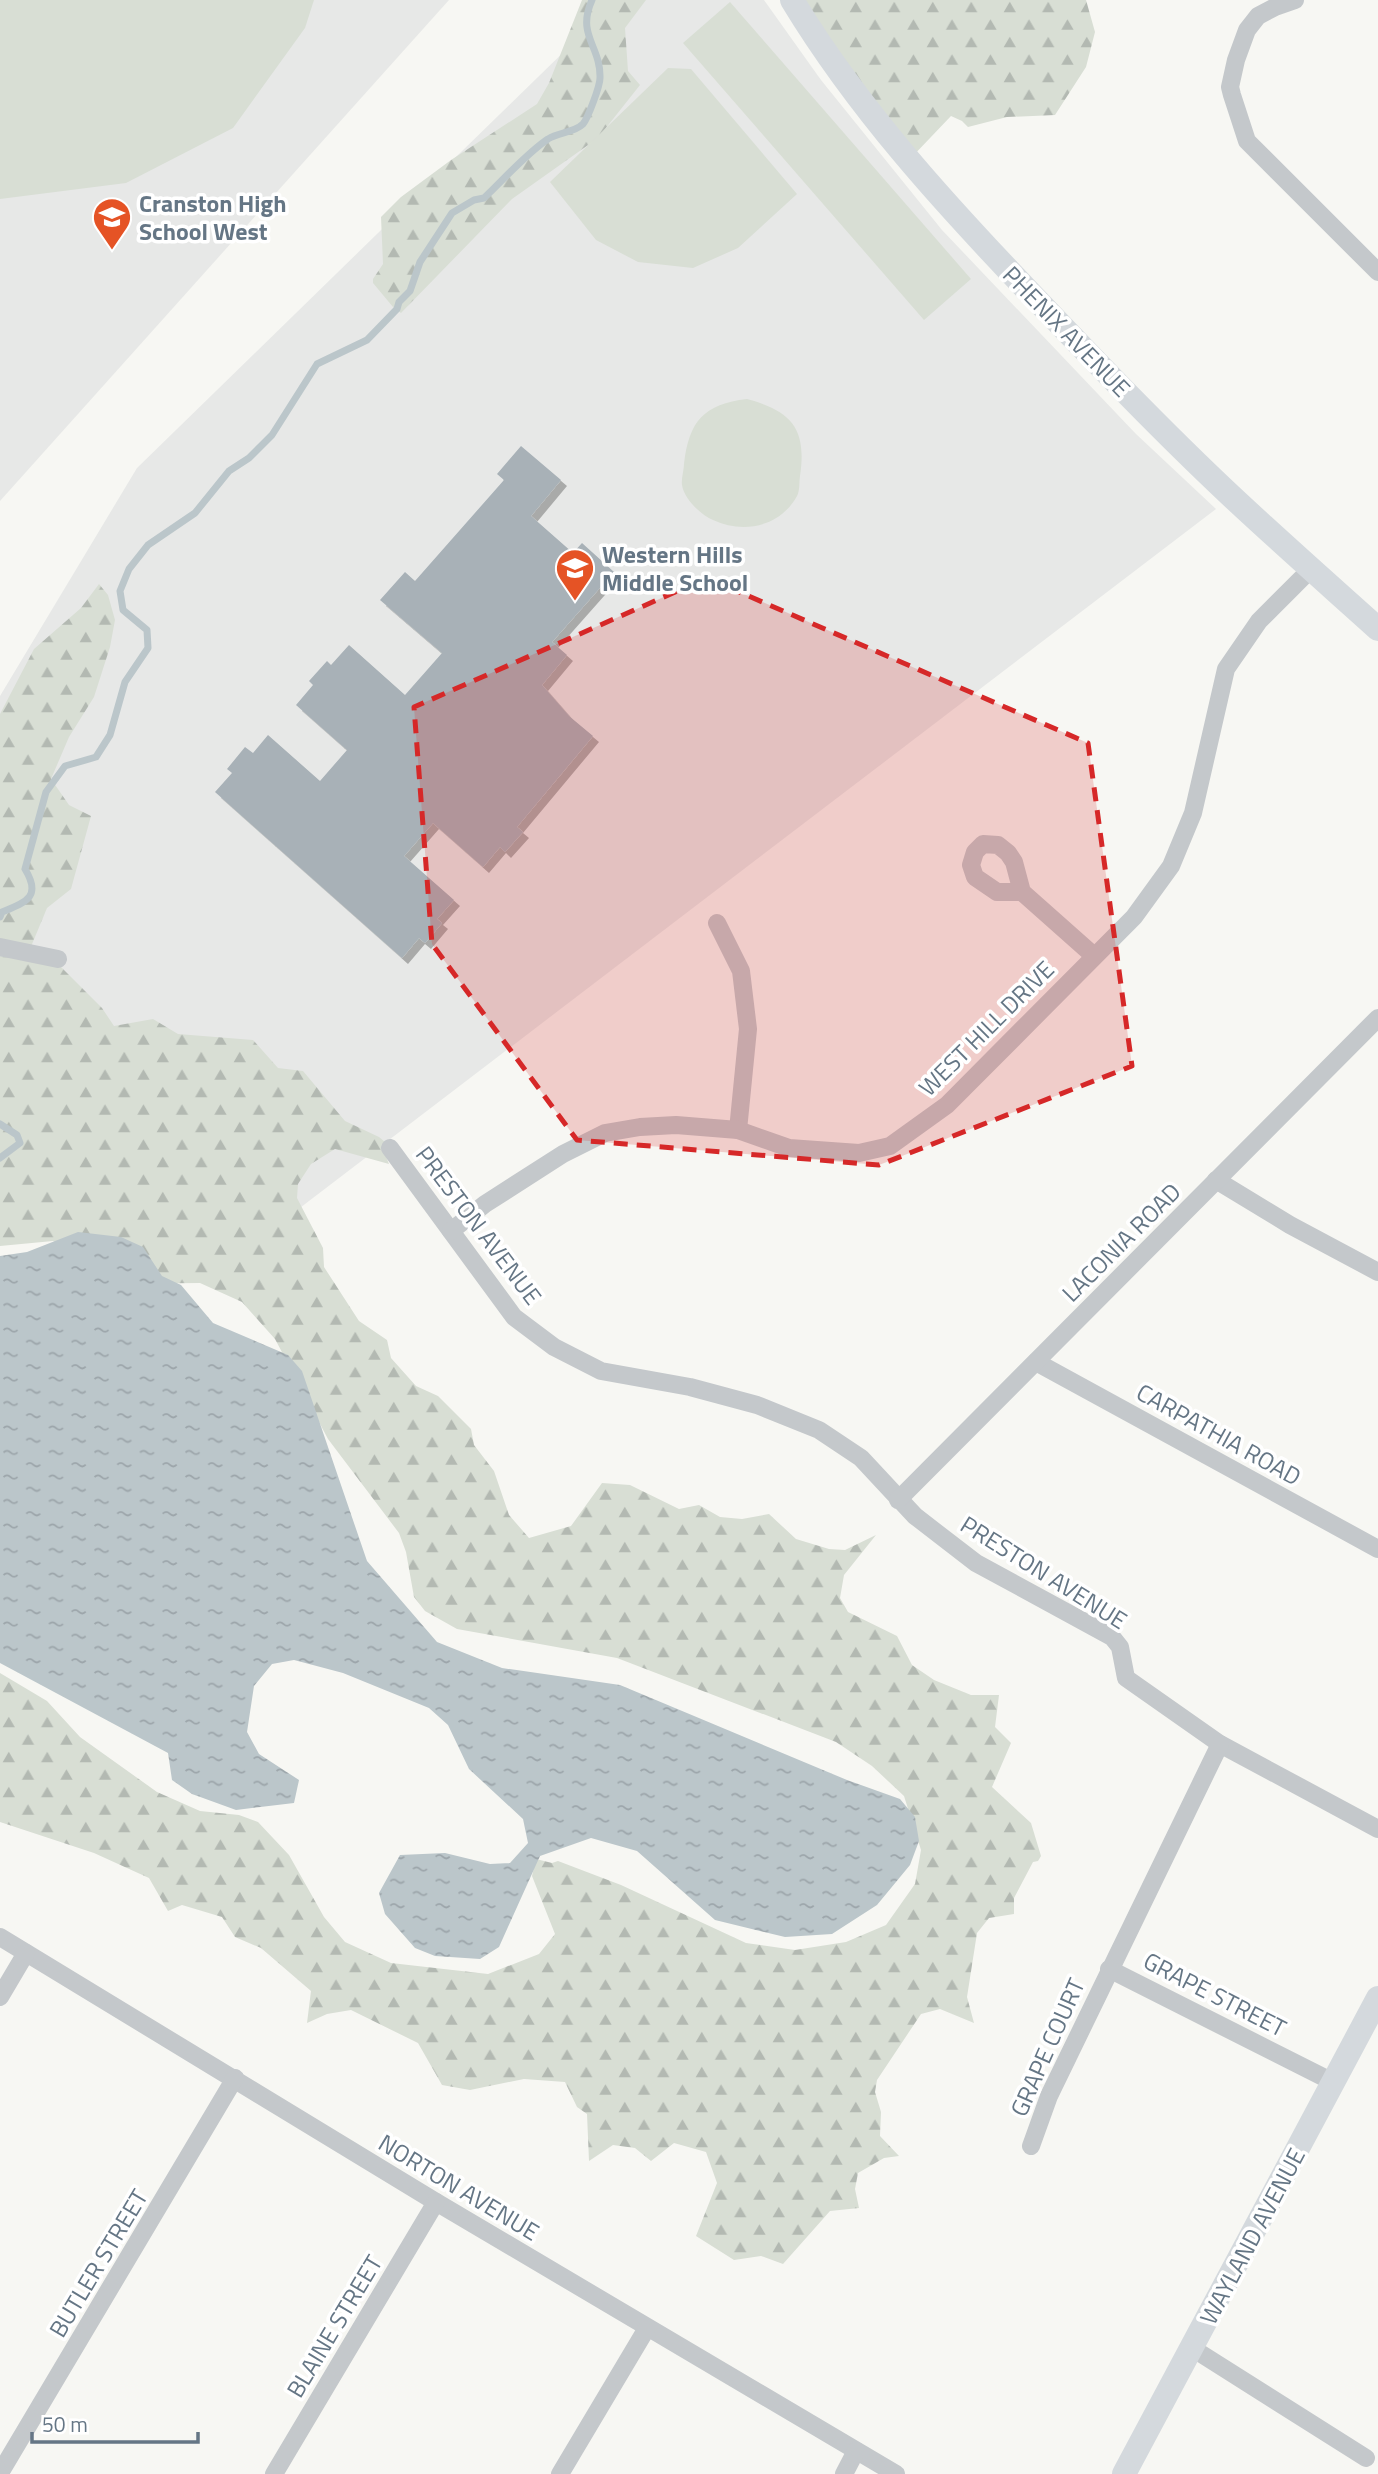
<svg xmlns="http://www.w3.org/2000/svg" width="1378" height="2474" font-family="'Titillium Web',sans-serif">
  <style>
    .built { fill: #e7e8e7 }
    .forest { fill: url(#forest-firs) }
    .pitch { fill: #d8ded4 }
    .water { fill: url(#water-ripples) }
    .lines { fill: none; stroke-linecap: round; stroke-linejoin: round }
    .stream { stroke: #bbc6ca; stroke-width: 7 }
    .building { fill: #a8b1b7; filter: url(#shadow) }
    .street { stroke: #c4c8cb; stroke-width: 18 }
    .secondary { stroke: #d4d9dd; stroke-width: 24 }
    .marked { fill: #d62828; fill-opacity: 0.2; stroke: #d62828; stroke-width: 5; stroke-dasharray: 14 9; stroke-linejoin: round }
    .labels { text-anchor: middle; dominant-baseline: central; stroke-width: 7; stroke-linejoin: round; paint-order: stroke }
    .poi-label { font-size: 24px; font-weight: bold; fill: #657685; stroke: #fff; text-anchor: start }
    .street-label { font-size: 24px; fill: #657685; stroke: #fff }
  </style>
  <defs>
    <pattern id="forest-firs" width="22" height="20" patternUnits="userSpaceOnUse" patternTransform="scale(1.75)"><rect width="22" height="20" fill="#d8ded4"/><path d="M5 1l3.5 6h-7zM16 11l3.5 6h-7z" fill="#b3b9b2"/></pattern>
    <pattern id="water-ripples" width="26" height="14" patternUnits="userSpaceOnUse" patternTransform="scale(1.75)"><rect width="26" height="14" fill="#bbc6ca"/><path d="M2 4q2-2 4 0t4 0M15 11q2-2 4 0t4 0" fill="none" stroke="#9ca5aa"/></pattern>
    <filter id="shadow"><feDropShadow dx="6" dy="6" stdDeviation="0" flood-color="#0004"/></filter>
  </defs>
  <rect width="100%" height="100%" fill="#f7f7f3"/>
  <g class="built">
    <path d="M0,0H449L0,501Z"/>
    <path d="M617,0H764L821,80L942,230L1136,434L1216,509L208,1278L0,1088V696L137,468Z"/>
  </g>
  <g class="forest">
    <path d="M582,0H646L625,28L628,71L640,85L598,138L512,199L401,313L393,307L373,283V279L383,264L381,217L401,197L451,160L537,104L549,83Z"/>
    <path d="M790,0H1086L1095,32L1086,67L1055,115L1007,117L968,127L962,121L951,116L910,159Z"/>
    <path d="M99,584L108,595L115,620L110,647L94,697L69,737L51,779L69,805L91,816L71,889L47,908L30,949L57,963L102,1008L114,1026L153,1019L178,1034L253,1040L278,1068L303,1071L345,1121L379,1137L385,1142L383,1149L389,1164L335,1149L311,1164L298,1184L297,1198L323,1248L324,1267L359,1321L387,1340L391,1358L416,1386L438,1396L471,1429L474,1445L494,1471L509,1515L529,1538L571,1526L602,1483L630,1485L679,1509L699,1505L720,1517L742,1519L769,1514L796,1539L829,1549L845,1550L876,1535L844,1575L840,1598L848,1612L897,1636L912,1665L934,1680L971,1695H999L995,1727L1011,1743L992,1787L1031,1823L1041,1856L1038,1861L1033,1862L1014,1898V1914L989,1918L977,1933L967,1997L974,2023L940,2009L921,2014L877,2080L875,2092L881,2112L880,2136L899,2156L884,2158L858,2173L855,2189L859,2208L830,2211L783,2264L761,2256L734,2260L696,2236L717,2183L706,2152L674,2143L651,2161L635,2148L613,2145L589,2161L587,2114L577,2107L565,2082L524,2079L470,2090L442,2085L418,2043L351,2010L327,2014L307,2023L311,1991L261,1948L235,1937L222,1917L182,1905L168,1911L149,1878L94,1853L0,1822V1673L47,1701L80,1737L157,1792L200,1811L239,1815L258,1822L289,1855L324,1917L345,1942L391,1963L488,1974L539,1954L555,1934L532,1876L536,1859L552,1863L558,1861L621,1885L746,1943L795,1950L846,1942L886,1925L915,1884L921,1850L904,1796L872,1766L836,1742L617,1658L457,1629L425,1611L414,1597L406,1552L399,1533L328,1439L275,1339L242,1302L200,1283L112,1284L68,1249L53,1241L0,1246V714L34,649L81,608Z"/>
  </g>
  <g class="pitch">
    <path d="M0,0H314L305,28L233,128L126,183L0,199Z"/>
    <path d="M730,2L971,279L924,320L683,43Z"/>
    <path d="M668,68L691,69L797,194L738,248L693,268L638,262L596,240L550,182Z"/>
    <path d="M747,399C792,411 807,429 800,476C799,482 800,491 797,496C780,527 743,534 713,520C701,515 684,499 682,485C681,479 684,470 684,464C689,421 704,404 747,399Z"/>
  </g>
  <path class="water" d="M78,1232L121,1237L143,1247L162,1276L181,1285L213,1323L288,1355L302,1371L367,1561L437,1642L502,1668L620,1685L847,1780L900,1799L915,1817L919,1841L910,1865L877,1905L832,1934L785,1937L715,1920L637,1851L591,1838L540,1856L499,1947L480,1959L435,1956L415,1948L385,1914L379,1893L400,1855L445,1853L490,1864L510,1863L528,1843L523,1819L469,1769L448,1725L429,1708L343,1673L294,1660L272,1664L254,1686L247,1732L259,1754L299,1780L294,1803L236,1810L192,1794L172,1780L168,1753L0,1663V1256L27,1252Z"/>
  <g class="lines">
    <g class="stream">
      <path d="M0,917L2,912C26,902 42,897 25,869L46,792L65,766L96,757L110,735L125,682L148,648L147,630L123,610L120,591L129,569L148,545L195,513L229,471L249,458L272,435L317,364L367,340L397,309L399,302L410,291L420,262L452,213L474,200L484,198C503,180 527,153 548,139C558,132 574,133 583,124C588,118 600,86 600,78C601,46 576,35 592,0"/>
      <path d="M0,1124L17,1135L20,1143L0,1158"/>
    </g>
  </g>
  <path class="building" d="M521,446L561,480L531,516L573,553L582,543L614,572L552,642L567,655L542,685L569,716L593,736L517,827L523,832L505,852L500,847L483,867L433,823L404,856L454,900L437,919L442,923L425,943L419,938L402,958L215,792L232,773L227,769L245,747L253,753L268,735L320,781L347,750L296,705L313,685L309,681L327,661L331,665L349,645L405,695L442,653L380,600L405,572L415,581L504,480L497,474Z"/>
  <g class="lines">
    <g class="street">
      <path d="M1295,0L1275,7L1258,16L1247,30L1236,60L1230,87L1232,95L1247,141L1378,272"/>
      <path d="M1022,892H997L975,877L971,865L975,852L983,844L998,845L1008,853L1014,862L1022,892L1093,955"/>
      <path d="M717,923L741,971L748,1029L738,1130"/>
      <path d="M0,947L58,959"/>
      <path d="M390,1148L514,1317L554,1347L601,1371L690,1387L757,1405L819,1430L861,1458L915,1516L976,1563L1112,1637L1120,1647L1126,1678L1220,1744L1378,1829"/>
      <path d="M1216,1180L1290,1225L1378,1272"/>
      <path d="M451,1231L485,1204L563,1154L605,1133L640,1127L676,1125L738,1130L789,1148L859,1153L890,1146L947,1105L1134,917L1171,866L1193,813L1226,669L1259,621L1311,569"/>
      <path d="M1036,1362L1378,1549"/>
      <path d="M898,1500L1378,1018"/>
      <path d="M0,1937L436,2202L896,2474"/>
      <path d="M1109,1969L1333,2082"/>
      <path d="M0,1997L26,1953"/>
      <path d="M1031,2146L1049,2096L1220,1744"/>
      <path d="M1192,2348L1366,2458"/>
      <path d="M0,2473L235,2078"/>
      <path d="M274,2474L436,2202"/>
      <path d="M560,2474L647,2328"/>
      <path d="M844,2474L856,2451"/>
    </g>
    <g class="secondary">
      <path d="M792,0C858,109 944,203 1032,295C1096,362 1161,430 1229,494C1278,540 1328,584 1378,629"/>
      <path d="M1124,2474L1378,1998"/>
    </g>
  </g>
  <path class="marked" d="M707,578L1088,743L1132,1066L879,1165L577,1140L432,944L414,707Z"/>
  <defs>
    <g id="school-pin" transform="scale(2.0125)"><path d="M0 17L-7.5 6A9.5 9.5 0 1 1 7.5 6Z" fill="#e55325" stroke="#fff"/><path d="M0-5L7-2L0 1L-7-2ZM-4 1L0 2.5L4 1V4Q0 6-4 4Z" fill="#fff"/></g>
  </defs>
  <g fill-rule="evenodd">
    <use href="#school-pin" x="112" y="217"/>
    <use href="#school-pin" x="575" y="568"/>
  </g>
  <g class="labels">
    <g class="poi-label">
      <text x="139" y="203">Cranston High<tspan x="139" dy="28">School West</tspan></text>
      <text x="602" y="554">Western Hills<tspan x="602" dy="28">Middle School</tspan></text>
    </g>
    <g class="street-label">
      <text transform="translate(1067 331) rotate(46)">PHENIX AVENUE</text>
      <text transform="translate(986 1028) rotate(-45)">WEST HILL DRIVE</text>
      <text transform="translate(479 1225) rotate(53)">PRESTON AVENUE</text>
      <text transform="translate(1121 1242) rotate(-45)">LACONIA ROAD</text>
      <text transform="translate(1219 1434) rotate(29)">CARPATHIA ROAD</text>
      <text transform="translate(1044 1572) rotate(32)">PRESTON AVENUE</text>
      <text transform="translate(1215 1994) rotate(27)">GRAPE STREET</text>
      <text transform="translate(1047 2047) rotate(-66)">GRAPE COURT</text>
      <text transform="translate(459 2187) rotate(31)">NORTON AVENUE</text>
      <text transform="translate(1252 2236) rotate(-62)">WAYLAND AVENUE</text>
      <text transform="translate(98 2263) rotate(-59)">BUTLER STREET</text>
      <text transform="translate(334 2326) rotate(-59)">BLAINE STREET</text>
    </g>
  </g>
  <path d="M32 2432v10h166v-10" fill="none" stroke="#657685" stroke-width="3.5"/>
  <text x="42" y="2432" font-size="21" fill="#657685" stroke="#ffffff" stroke-width="5" paint-order="stroke">50 m</text>
</svg>
